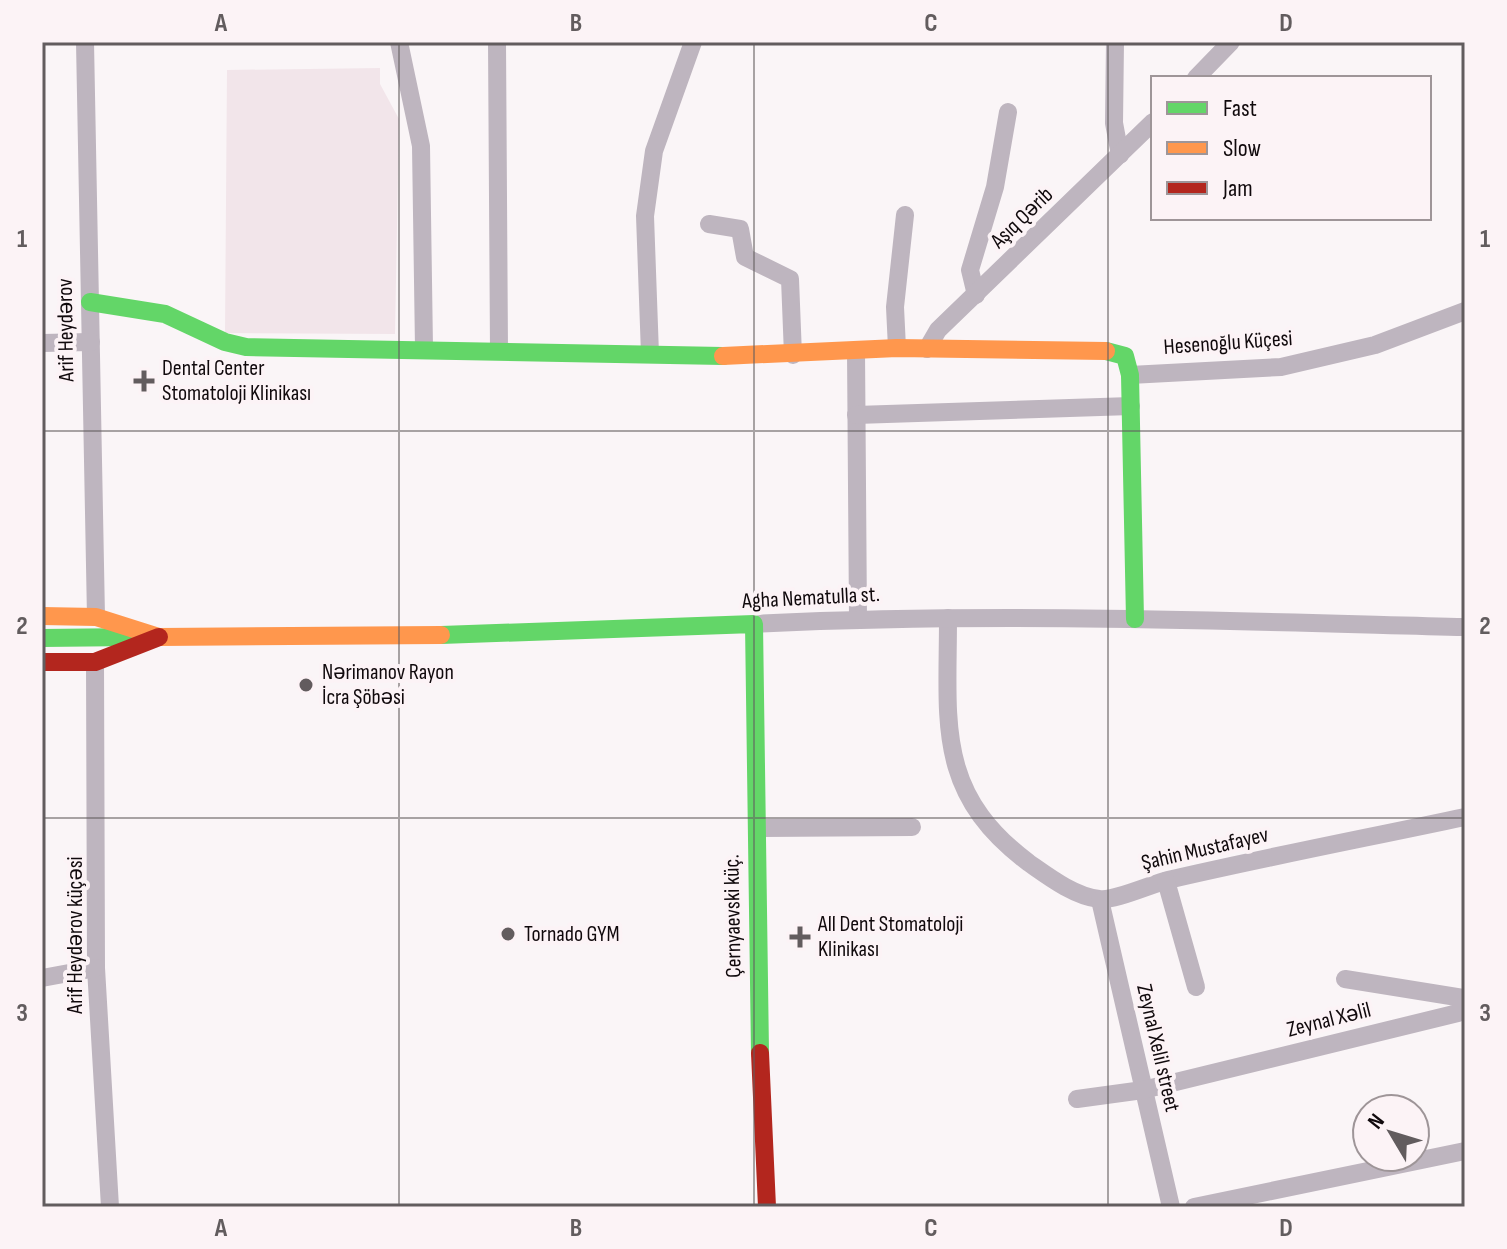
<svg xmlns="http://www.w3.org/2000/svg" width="1507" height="1249" font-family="'Sofia Sans Condensed',sans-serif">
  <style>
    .built { fill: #f2e5ea }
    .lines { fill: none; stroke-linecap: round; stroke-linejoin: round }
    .street { stroke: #beb5bf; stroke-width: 18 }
    .fast { stroke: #63d668; stroke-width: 18 }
    .slow { stroke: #ff974d; stroke-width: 18 }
    .jam { stroke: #b3261e; stroke-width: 18 }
    .grid { fill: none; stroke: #625c5e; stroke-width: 2; stroke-opacity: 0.55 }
    .poi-dot { fill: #625c5e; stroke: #fcf3f6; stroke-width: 3 }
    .labels { text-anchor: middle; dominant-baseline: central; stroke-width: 8; stroke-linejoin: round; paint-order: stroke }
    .street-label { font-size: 22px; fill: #10090c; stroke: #fcf3f6 }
    .poi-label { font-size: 22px; fill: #10090c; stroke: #fcf3f6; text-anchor: start }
    .neatline { fill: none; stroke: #625c5e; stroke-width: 3 }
    .grid-label { font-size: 26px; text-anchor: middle; font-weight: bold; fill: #625c5e }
  </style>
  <rect width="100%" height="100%" fill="#faf5f7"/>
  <path class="built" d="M380,68V84L399,119L395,334L225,333L227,70Z"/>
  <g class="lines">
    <g class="street">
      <path d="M85,42L96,617"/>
      <path d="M399,42L421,146L424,348"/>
      <path d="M497,42L499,351"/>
      <path d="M1115,42L1114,123L1120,155"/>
      <path d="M1196,78L1231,42"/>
      <path d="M709,224L740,229L745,257L790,279L793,355"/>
      <path d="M976,295L970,270L995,187L1008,112"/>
      <path d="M42,343L91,342"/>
      <path d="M897,348L895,307L905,215"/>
      <path d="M927,349L938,330L1153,122"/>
      <path d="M856,351L858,619"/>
      <path d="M650,354L645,216L654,151L693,42"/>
      <path d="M1130,375L1281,367L1375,345L1465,311"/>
      <path d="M856,415L1131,406"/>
      <path d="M948,618C948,723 935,793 1029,863C1049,877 1074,896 1099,899C1112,902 1152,884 1168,880C1267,857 1366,838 1465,817"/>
      <path d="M754,624C991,612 1228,621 1465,627"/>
      <path d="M95,662L96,968L110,1207"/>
      <path d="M757,828L912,827"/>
      <path d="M1166,881L1196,987"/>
      <path d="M1100,900L1171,1207"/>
      <path d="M42,978L96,968"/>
      <path d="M1077,1099L1143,1090L1458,1013L1463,998L1345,979"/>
      <path d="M1194,1207L1465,1151"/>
    </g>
    <g class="fast">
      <path d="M90,302L165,314L225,342L246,347L723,356"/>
      <path d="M1106,351L1125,356L1130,375L1135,619"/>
      <path d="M441,635L754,624L760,1053"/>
      <path d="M42,638L134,637"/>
    </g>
    <g class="slow">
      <path d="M723,356L897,348L1106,351"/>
      <path d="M42,616L96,617L159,637L441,635"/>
    </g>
    <g class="jam">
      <path d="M42,662H95L159,637"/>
      <path d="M760,1053L767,1207"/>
    </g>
  </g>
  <path class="grid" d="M399,42V1207M754,42V1207M1108,42V1207M42,431H1465M42,818H1465"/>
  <g class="poi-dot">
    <path d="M140 369h8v8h8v8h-8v8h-8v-8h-8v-8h8z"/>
    <circle cx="306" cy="685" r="8"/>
    <circle cx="508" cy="934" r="8"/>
    <path d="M796 925h8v8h8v8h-8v8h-8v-8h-8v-8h8z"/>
  </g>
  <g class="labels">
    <g class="street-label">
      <text transform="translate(1022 218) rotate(-44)">Aşıq Qərib</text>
      <text transform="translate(66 330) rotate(-91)">Arif Heydərov</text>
      <text transform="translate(1228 343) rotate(-4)">Hesenoğlu Küçesi</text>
      <text transform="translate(811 598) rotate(-3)">Agha Nematulla st.</text>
      <text transform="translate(1205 849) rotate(-13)">Şahin Mustafayev</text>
      <text transform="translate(733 916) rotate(-91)">Çernyaevski küç.</text>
      <text transform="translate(75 935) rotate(-90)">Arif Heydərov küçəsi</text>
      <text transform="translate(1329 1020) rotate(-14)">Zeynal Xəlil</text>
      <text transform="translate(1158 1048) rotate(77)">Zeynal Xelil street</text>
    </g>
    <g class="poi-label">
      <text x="162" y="368">Dental Center<tspan x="162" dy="25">Stomatoloji Klinikası</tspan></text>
      <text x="322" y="672">Nərimanov Rayon<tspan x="322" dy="25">İcra Şöbəsi</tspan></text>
      <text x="818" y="924">All Dent Stomatoloji<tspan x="818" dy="25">Klinikası</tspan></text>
      <text x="524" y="934">Tornado GYM</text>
    </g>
  </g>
  <rect width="1507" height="1249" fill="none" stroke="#fcf3f6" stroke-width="88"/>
  <rect x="1151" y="76" width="280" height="144" fill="#fcf3f6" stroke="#9e9598" stroke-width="2"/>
  <rect x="1167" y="102" width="40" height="12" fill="#63d668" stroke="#9e9598" stroke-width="2"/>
  <text x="1223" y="116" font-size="24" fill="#10090c">Fast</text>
  <rect x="1167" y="142" width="40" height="12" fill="#ff974d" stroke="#9e9598" stroke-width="2"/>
  <text x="1223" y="156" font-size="24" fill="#10090c">Slow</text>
  <rect x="1167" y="182" width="40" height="12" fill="#b3261e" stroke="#9e9598" stroke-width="2"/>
  <text x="1223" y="196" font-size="24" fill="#10090c">Jam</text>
  <g transform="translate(1391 1133) rotate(308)"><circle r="38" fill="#fcf3f6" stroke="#9e9598" stroke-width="2"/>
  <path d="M0-6L14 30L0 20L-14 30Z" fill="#625c5e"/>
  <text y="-12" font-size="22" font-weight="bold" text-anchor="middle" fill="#10090c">N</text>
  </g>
  <rect x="44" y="44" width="1419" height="1161" class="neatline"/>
  <g class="grid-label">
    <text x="221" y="31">A</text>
    <text x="576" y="31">B</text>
    <text x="931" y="31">C</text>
    <text x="1286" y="31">D</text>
    <text x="22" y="247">1</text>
    <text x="1485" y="247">1</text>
    <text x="22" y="634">2</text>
    <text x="1485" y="634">2</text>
    <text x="22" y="1021">3</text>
    <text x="1485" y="1021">3</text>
    <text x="221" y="1236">A</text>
    <text x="576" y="1236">B</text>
    <text x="931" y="1236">C</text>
    <text x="1286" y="1236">D</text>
  </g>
</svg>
